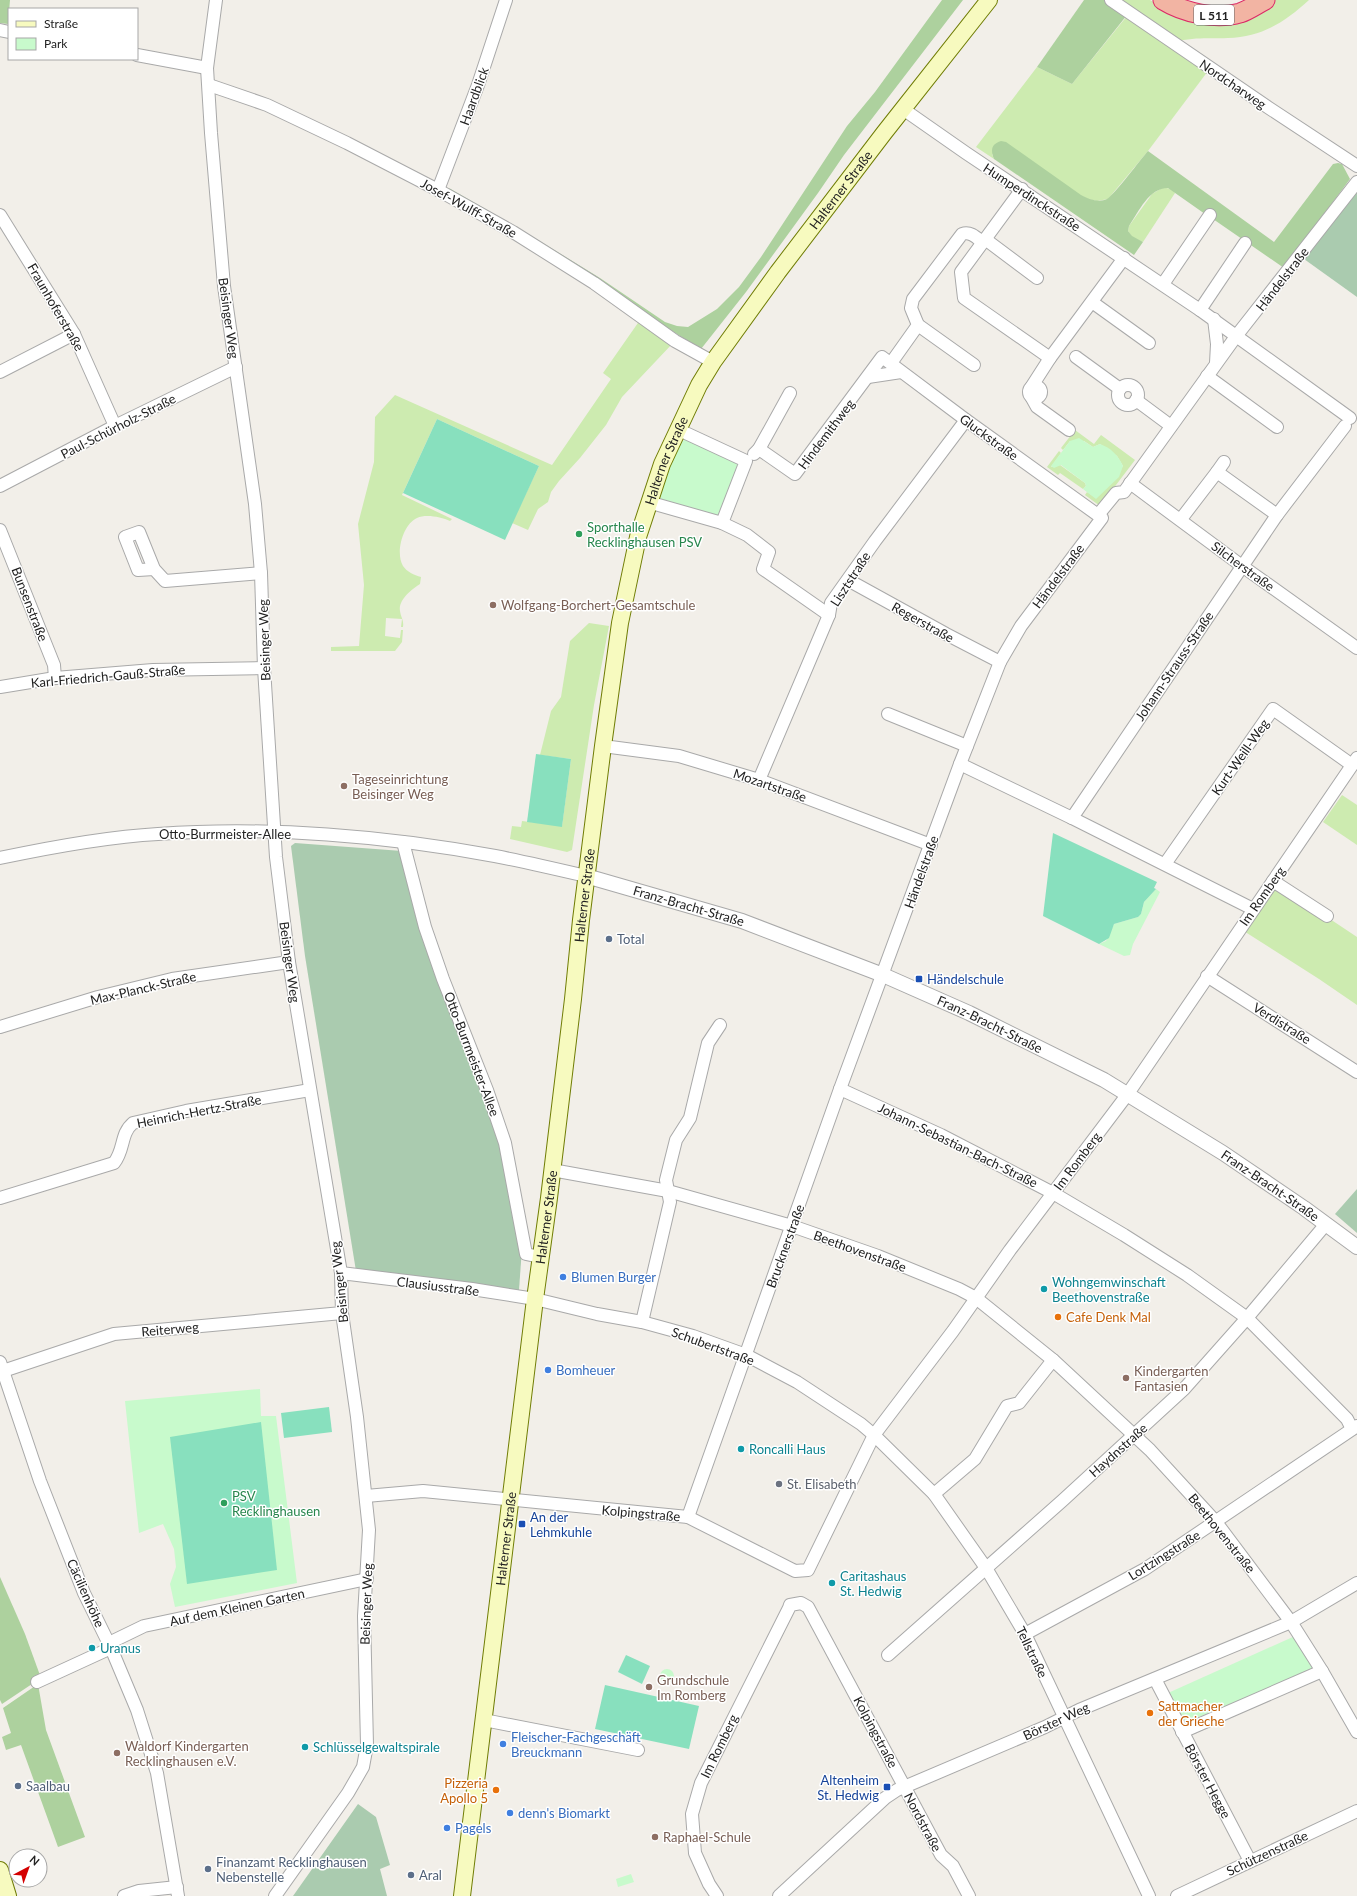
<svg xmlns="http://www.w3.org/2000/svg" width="1357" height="1896" font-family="Lato,sans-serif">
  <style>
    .grass { fill: #cdebb0 }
    .forest { fill: #add19e }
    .cemetery { fill: #aacbaf }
    .park { fill: #c8facc }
    .pitch { fill: #88e0be }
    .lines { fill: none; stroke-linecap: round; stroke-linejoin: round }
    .minor-casing { stroke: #a9a9a9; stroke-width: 14 }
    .tertiary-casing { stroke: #a9a9a9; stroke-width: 16 }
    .secondary-casing { stroke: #707d05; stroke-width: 18 }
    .trunk-casing { stroke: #dc2a67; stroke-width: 21 }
    .minor { stroke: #fff; stroke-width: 12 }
    .tertiary { stroke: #fff; stroke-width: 14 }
    .secondary { stroke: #f7fabf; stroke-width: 16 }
    .trunk { stroke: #f2b4a3; stroke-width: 19 }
    .leisure-dot { fill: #2e9e5b; stroke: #fff; stroke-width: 1.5 }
    .education-dot { fill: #8d6e63; stroke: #fff; stroke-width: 1.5 }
    .service-dot { fill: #5c6f8a; stroke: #fff; stroke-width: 1.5 }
    .transit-dot { fill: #1a4fb4; stroke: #fff; stroke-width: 1.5 }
    .shop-dot { fill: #3f7fe0; stroke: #fff; stroke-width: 1.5 }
    .culture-dot { fill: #0f9aa8; stroke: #fff; stroke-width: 1.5 }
    .food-dot { fill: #e8710a; stroke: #fff; stroke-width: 1.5 }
    .worship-dot { fill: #6b7280; stroke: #fff; stroke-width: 1.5 }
    .labels { text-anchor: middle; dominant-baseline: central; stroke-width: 3; stroke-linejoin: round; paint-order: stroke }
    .shield { fill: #fff; stroke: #646464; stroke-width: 1 }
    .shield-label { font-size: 12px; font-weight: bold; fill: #222 }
    .street-label { font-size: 13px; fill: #222; stroke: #fff }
    .leisure-label { font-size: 13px; fill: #27864d; stroke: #fff; text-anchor: start }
    .education-label { font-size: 13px; fill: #785e54; stroke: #fff; text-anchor: start }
    .service-label { font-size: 13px; fill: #4e5e75; stroke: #fff; text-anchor: start }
    .transit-label { font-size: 13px; fill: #164399; stroke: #fff; text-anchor: start }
    .shop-label { font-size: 13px; fill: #366cbe; stroke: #fff; text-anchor: start }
    .culture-label { font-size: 13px; fill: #0d838f; stroke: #fff; text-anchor: start }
    .food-label { font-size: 13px; fill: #c56008; stroke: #fff; text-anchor: start }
    .worship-label { font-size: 13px; fill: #5b616d; stroke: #fff; text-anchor: start }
  </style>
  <rect width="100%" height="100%" fill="#f2efe9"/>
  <g class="grass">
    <path d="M1105,0H1150L1160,6L1213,21L1270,0H1309C1285,22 1262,37 1228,38C1210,39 1198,37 1179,41L1208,71L1148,151L1108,199L1097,201L1088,199L992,154L994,159L976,147L1037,67L1072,84L1127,16Z"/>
    <path d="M1162,188C1168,188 1172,188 1175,193L1143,242L1132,237L1128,231L1129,226L1152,194Z"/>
    <path d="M640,320L673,343L622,397L606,425L580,458L559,481L551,492L548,502L538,509L528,530L512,523L539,466L437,419L402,495L452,519L450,521C441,517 426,514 417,518C403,524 395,553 403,566C407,572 414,575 421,577L420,584C412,589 398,600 400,611C401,618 404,620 403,627H401L402,619L386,618L385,636L400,638L401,630H403L402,642L395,651H331V647L359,646L364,585L358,524L374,462L375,417L395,395L552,465L611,379L603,373Z"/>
    <path d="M1075,430L1094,444L1101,435L1135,460L1100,506L1085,495L1087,492L1096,498L1123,466L1117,456L1100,444L1093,447L1084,441H1070L1063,450L1061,448Z"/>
    <path d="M1059,451L1061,453L1051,467L1060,465L1085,483L1086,486L1083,489L1060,473L1058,475L1047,467Z"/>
    <path d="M589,623L609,626L594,705L572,850L567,852L510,839L512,826L521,827L522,821L562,826L571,759L540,755L551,711L561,697L570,641Z"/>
    <path d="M1342,795L1357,805V845L1323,822Z"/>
    <path d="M1273,881L1357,937V1005L1319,979L1239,928Z"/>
  </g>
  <g class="forest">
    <path d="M0,0H10L8,24L0,23Z"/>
    <path d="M942,0H963L844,155L818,193L746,292L701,349L451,193L449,188L525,232L600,278L665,322L677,326L688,327L717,309L739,287L761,257L847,126L875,92Z"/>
    <path d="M1084,0H1105L1127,15L1072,84L1037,67Z"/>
    <path d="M1001,141L1006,142L1081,195C1088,199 1099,203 1107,199C1114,195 1141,159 1148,151L1274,242L1333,164L1338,163L1342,164L1350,179L1284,268L1213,219L1216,214L1209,209L1205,214L1168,188C1149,188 1139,211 1129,226L1128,231L1132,236L1143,242L1134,255L994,159C990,149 992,144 1001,141Z"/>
    <path d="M0,1577L25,1634L41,1678L2,1704L0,1700Z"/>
    <path d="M38,1684L46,1730L85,1837L58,1847L21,1745L6,1750L2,1737L11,1733L3,1708Z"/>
  </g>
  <g class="cemetery">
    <path d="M1357,191V297L1304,259Z"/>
    <path d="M295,843L402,851L500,1139L522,1248L519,1290L356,1271L305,956L291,846Z"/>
    <path d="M1357,1189V1233L1335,1214Z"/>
    <path d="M358,1804L376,1817L390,1865L380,1869L387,1896H293Z"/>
  </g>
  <g class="park">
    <path d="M690,438L738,464L719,517L665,504L661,499L658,491L679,442Z"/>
    <path d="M1079,438L1093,447L1100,444C1111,448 1118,455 1123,466L1119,477L1096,499L1083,489L1086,486L1085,483L1061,465L1054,468L1051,466L1070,441Z"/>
    <path d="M1156,889L1160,892L1133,944L1130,955L1124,956L1099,944L1106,941L1114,924L1138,917L1141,914L1144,902Z"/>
    <path d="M260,1389L261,1416H276L297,1583L175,1607L170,1584L176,1567L174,1549L163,1524L139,1533L125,1401Z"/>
    <path d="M1295,1636L1316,1669L1184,1723L1168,1693Z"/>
    <circle cx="667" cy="1676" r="7"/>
    <path d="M631,1874L634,1882L618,1887L616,1879Z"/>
  </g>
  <g class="pitch">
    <path d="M437,419L539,466L505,540L403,493Z"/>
    <path d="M536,754L571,759L562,827L527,822Z"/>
    <path d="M1053,833L1157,882L1154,888L1156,889L1144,902L1141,914L1138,917L1114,924L1109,938L1099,944L1043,916Z"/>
    <path d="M329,1407L332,1432L284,1438L281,1413Z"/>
    <path d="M261,1422L277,1570L187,1584L170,1437Z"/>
    <path d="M626,1655L650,1666L642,1684L618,1672Z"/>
    <path d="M605,1685L699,1706L689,1749L595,1729Z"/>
  </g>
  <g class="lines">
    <g class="minor-casing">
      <g id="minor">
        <path d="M216,0L207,68L211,133L224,286L255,504L261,573L264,668L276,857L289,962L341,1273L342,1313L357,1417L369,1530L364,1616L367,1745L363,1767L348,1793L275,1896"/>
        <path d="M1111,0L1269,108L1357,166"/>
        <path d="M0,30L9,32"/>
        <path d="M137,55L207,68"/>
        <path d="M209,85L267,105L347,143L438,190L513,232L594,283L675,341L713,362"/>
        <path d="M903,109L966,153L1200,310L1350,418"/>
        <path d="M1022,189L961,272L964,298L1050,358"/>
        <path d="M438,190L478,85L506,0"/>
        <path d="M0,215L74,334L115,426"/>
        <path d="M985,239L1037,278"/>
        <path d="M1163,284L1210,215"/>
        <path d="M1092,302L1149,343"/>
        <path d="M1200,310L1245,243"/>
        <path d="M1214,319L1217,344L1216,363"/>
        <path d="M918,325L974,365"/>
        <path d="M1076,357L1120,389"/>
        <path d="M891,363L918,325L911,308L913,299L962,234C970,231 976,237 982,242"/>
        <path d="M0,372L74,334"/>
        <path d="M1207,376L1277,427"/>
        <path d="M868,377L901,372"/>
        <circle cx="1128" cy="395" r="10"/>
        <circle cx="1035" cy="392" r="6"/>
        <path d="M1032,386L1050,358L1124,258"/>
        <path d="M1032,398L1037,407L1069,430"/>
        <path d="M1136,400L1171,426"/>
        <path d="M677,429L746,461L722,523"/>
        <path d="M754,454L759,449L790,393"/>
        <path d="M1217,472L1224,462"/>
        <path d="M1130,483L1242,566L1357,648"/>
        <path d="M0,486L115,426L236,367"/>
        <path d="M648,502L722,523L747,535L769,552L763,569L829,615"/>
        <path d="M1098,515L1116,493L1124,492L1237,335L1357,182"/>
        <path d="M1181,519L1217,472L1277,515L1345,426"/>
        <path d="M0,530L54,665L55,678"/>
        <path d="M154,569L138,570L125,537L139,532L154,569L165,581L261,573"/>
        <path d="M848,580L946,634L1000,662"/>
        <path d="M0,687L55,678L153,670L264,668"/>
        <path d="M888,714L967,746"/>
        <path d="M603,746L679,756L759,780L931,845"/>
        <path d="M960,764L1072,818"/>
        <path d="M759,780L829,615L831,603L875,541L966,420"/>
        <path d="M403,842L425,927L443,979L487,1090L505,1143L526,1254L540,1257"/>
        <path d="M0,858C52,847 105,837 158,834C268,826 387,836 495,856C526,862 556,869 586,876"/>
        <path d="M1165,864L1273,709L1352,765"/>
        <path d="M1273,881L1327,916"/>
        <path d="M1253,909L1072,818L1277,515"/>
        <path d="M1207,976L1357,1072"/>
        <path d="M0,1027L98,997L172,979L289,962"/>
        <path d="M840,1089L941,1135L1053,1193L1124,1235L1187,1275L1247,1318L1347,1419L1352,1429"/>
        <path d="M552,1170L668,1191L792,1226L878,1256L959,1289L976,1298L1053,1360L1150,1450L1216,1522L1291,1622L1322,1671L1357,1732"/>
        <path d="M0,1198L114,1163C125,1149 120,1134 133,1123L186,1111L310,1090"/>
        <path d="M341,1273L472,1289L535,1299L597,1314L642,1322L693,1336L746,1355L797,1382L861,1424L874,1435L934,1494L986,1568L1025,1634L1149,1896"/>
        <path d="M642,1322L670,1202L666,1180L676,1140L690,1118L708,1043L720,1025"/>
        <path d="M0,1362L40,1481L84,1593L111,1648L137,1710L157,1773L178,1896"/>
        <path d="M3,1371L114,1334L342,1313"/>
        <path d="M934,1494L975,1459L1007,1406L1019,1403L1053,1360"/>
        <path d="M366,1496L423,1491L688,1517L795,1571L808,1570L874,1435L953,1331L1010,1250L1127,1095L1357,758"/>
        <path d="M688,1517L840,1089L960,764L1000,662L1021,626L1102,518L966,420L882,357L795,474L759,449"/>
        <path d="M1025,1634L1145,1569L1357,1426"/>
        <path d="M109,1643L144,1626L367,1579"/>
        <path d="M888,1655L1062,1501L1184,1389L1247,1318L1326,1224"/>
        <path d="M1155,1679L1250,1861"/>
        <path d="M37,1682L111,1648"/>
        <path d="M484,1720L638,1750"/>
        <path d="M1182,1732L1322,1671"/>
        <path d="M124,1896L139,1891L177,1887"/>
        <path d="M717,1896L709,1884L695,1853L692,1814L701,1783L789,1608L790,1605L801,1603L808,1607L941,1855L953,1866L969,1896"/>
        <path d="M779,1896L885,1798L897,1790L1045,1727L1079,1710L1291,1622L1357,1583"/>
        <path d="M1177,1896L1357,1811"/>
      </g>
    </g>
    <g class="tertiary-casing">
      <g id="tertiary">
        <path id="s1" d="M586,876L742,921L883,975L969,1013L1104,1080L1223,1153L1304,1208L1357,1247"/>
      </g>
    </g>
    <g class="secondary-casing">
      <g id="secondary">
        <path d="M0,1870L8,1896"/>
        <path id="s2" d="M462,1896L535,1299L549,1198L573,999L581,920L603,746L620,623L638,537L662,464L699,385L713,362L778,272L884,133L989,0"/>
      </g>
    </g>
    <g class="trunk-casing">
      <path id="trunk" d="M1163,0C1184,13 1216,20 1240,13C1249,10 1257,4 1265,0"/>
    </g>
    <use href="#minor" class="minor"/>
    <use href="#tertiary" class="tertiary"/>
    <use href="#secondary" class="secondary"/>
    <use href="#trunk" class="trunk"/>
  </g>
  <g class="leisure-dot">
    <circle cx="579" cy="534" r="4"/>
    <circle cx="224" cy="1503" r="4"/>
  </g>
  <g class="education-dot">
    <circle cx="493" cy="605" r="4"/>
    <circle cx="344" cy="786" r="4"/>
    <circle cx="1126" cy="1378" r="4"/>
    <circle cx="649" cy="1687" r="4"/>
    <circle cx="117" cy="1753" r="4"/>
    <circle cx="655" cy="1837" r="4"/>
  </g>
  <g class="service-dot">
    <circle cx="609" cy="939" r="4"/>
    <circle cx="18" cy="1786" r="4"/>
    <circle cx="208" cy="1869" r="4"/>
    <circle cx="411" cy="1875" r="4"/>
  </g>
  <g class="transit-dot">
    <rect x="915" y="975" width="8" height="8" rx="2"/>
    <rect x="518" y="1520" width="8" height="8" rx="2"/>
    <rect x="883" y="1783" width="8" height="8" rx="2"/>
  </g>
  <g class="shop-dot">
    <circle cx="563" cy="1277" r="4"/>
    <circle cx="548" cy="1370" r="4"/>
    <circle cx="503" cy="1744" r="4"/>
    <circle cx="510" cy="1813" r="4"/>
    <circle cx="447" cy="1828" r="4"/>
  </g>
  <g class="culture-dot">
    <circle cx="1044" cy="1289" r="4"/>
    <circle cx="741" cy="1449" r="4"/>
    <circle cx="832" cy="1583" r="4"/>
    <circle cx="92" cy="1648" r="4"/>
    <circle cx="305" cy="1747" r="4"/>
  </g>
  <g class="food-dot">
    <circle cx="1058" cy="1317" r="4"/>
    <circle cx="1150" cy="1713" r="4"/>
    <circle cx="496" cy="1790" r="4"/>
  </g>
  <circle class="worship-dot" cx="779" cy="1484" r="4"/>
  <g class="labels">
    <rect class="shield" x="1194" y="5" width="40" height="20" rx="3"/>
    <g class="shield-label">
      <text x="1214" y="15">L 511</text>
    </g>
    <g class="street-label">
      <text transform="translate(1233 84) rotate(34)">Nordcharweg</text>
      <text transform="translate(474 96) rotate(-70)">Haardblick</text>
      <text stroke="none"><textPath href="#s2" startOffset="1776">Halterner Straße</textPath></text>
      <text transform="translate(1032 197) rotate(33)">Humperdinckstraße</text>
      <text transform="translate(469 208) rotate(29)">Josef-Wulff-Straße</text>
      <text transform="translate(1282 279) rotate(-52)">Händelstraße</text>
      <text transform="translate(56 307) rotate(60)">Fraunhoferstraße</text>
      <text transform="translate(229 318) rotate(82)">Beisinger Weg</text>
      <text transform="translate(118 426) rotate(-27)">Paul-Schürholz-Straße</text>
      <text transform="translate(826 434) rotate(-53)">Hindemithweg</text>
      <text transform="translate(989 437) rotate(36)">Gluckstraße</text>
      <text stroke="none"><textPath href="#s2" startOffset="1452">Halterner Straße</textPath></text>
      <text transform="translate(1243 566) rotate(36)">Silcherstraße</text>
      <text transform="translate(1058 576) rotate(-53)">Händelstraße</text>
      <text transform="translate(850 579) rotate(-57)">Lisztstraße</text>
      <text transform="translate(30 604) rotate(69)">Bunsenstraße</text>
      <text transform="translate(923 622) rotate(29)">Regerstraße</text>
      <text transform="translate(264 640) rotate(-92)">Beisinger Weg</text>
      <text transform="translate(1174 666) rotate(-56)">Johann-Strauss-Straße</text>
      <text transform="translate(108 676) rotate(-5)">Karl-Friedrich-Gauß-Straße</text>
      <text transform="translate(1240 757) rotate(-55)">Kurt-Weill-Weg</text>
      <text transform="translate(770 785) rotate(19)">Mozartstraße</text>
      <text x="225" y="834">Otto-Burrmeister-Allee</text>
      <text transform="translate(921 872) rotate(-70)">Händelstraße</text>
      <text stroke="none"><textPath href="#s2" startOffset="1008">Halterner Straße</textPath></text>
      <text transform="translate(1262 896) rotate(-55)">Im Romberg</text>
      <text stroke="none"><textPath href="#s1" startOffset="107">Franz-Bracht-Straße</textPath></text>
      <text transform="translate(290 962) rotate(82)">Beisinger Weg</text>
      <text transform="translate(143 988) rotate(-13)">Max-Planck-Straße</text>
      <text transform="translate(1282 1023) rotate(32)">Verdistraße</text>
      <text stroke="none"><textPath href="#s1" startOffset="431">Franz-Bracht-Straße</textPath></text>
      <text transform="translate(472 1054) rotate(69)">Otto-Burrmeister-Allee</text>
      <text transform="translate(199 1111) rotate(-11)">Heinrich-Hertz-Straße</text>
      <text transform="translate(958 1145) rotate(26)">Johann-Sebastian-Bach-Straße</text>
      <text transform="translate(1077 1161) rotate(-53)">Im Romberg</text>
      <text stroke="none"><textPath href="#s1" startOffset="755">Franz-Bracht-Straße</textPath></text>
      <text stroke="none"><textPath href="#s2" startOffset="684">Halterner Straße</textPath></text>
      <text transform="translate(785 1246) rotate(-70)">Brucknerstraße</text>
      <text transform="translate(860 1251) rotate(20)">Beethovenstraße</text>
      <text transform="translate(339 1282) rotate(-96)">Beisinger Weg</text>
      <text transform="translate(438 1286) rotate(7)">Clausiusstraße</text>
      <text transform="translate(170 1329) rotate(-5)">Reiterweg</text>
      <text transform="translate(713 1346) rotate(20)">Schubertstraße</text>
      <text transform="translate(1118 1450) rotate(-42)">Haydnstraße</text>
      <text transform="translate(641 1513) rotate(5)">Kolpingstraße</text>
      <text transform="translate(1222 1533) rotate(51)">Beethovenstraße</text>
      <text stroke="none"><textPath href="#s2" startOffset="360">Halterner Straße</textPath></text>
      <text transform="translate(1164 1555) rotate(-32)">Lortzingstraße</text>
      <text transform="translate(86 1593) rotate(66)">Cäcilienhöhe</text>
      <text transform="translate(366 1604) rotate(-88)">Beisinger Weg</text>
      <text transform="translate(237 1607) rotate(-12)">Auf dem Kleinen Garten</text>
      <text transform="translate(1032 1652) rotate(64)">Tellstraße</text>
      <text transform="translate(1056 1721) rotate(-25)">Börster Weg</text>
      <text transform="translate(876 1732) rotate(62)">Kolpingstraße</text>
      <text transform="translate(719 1746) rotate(-64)">Im Romberg</text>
      <text transform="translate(1208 1781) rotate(62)">Börster Hegge</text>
      <text transform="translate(923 1822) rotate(62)">Nordstraße</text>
      <text transform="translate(1267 1853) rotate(-25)">Schützenstraße</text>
    </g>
    <g class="leisure-label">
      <text x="587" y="527">Sporthalle<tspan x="587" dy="15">Recklinghausen PSV</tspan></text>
      <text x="232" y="1496">PSV<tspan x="232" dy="15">Recklinghausen</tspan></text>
    </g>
    <g class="education-label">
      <text x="501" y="605">Wolfgang-Borchert-Gesamtschule</text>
      <text x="352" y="779">Tageseinrichtung<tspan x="352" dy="15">Beisinger Weg</tspan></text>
      <text x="1134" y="1371">Kindergarten<tspan x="1134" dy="15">Fantasien</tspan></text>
      <text x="657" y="1680">Grundschule<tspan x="657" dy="15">Im Romberg</tspan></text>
      <text x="125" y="1746">Waldorf Kindergarten<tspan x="125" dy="15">Recklinghausen e.V.</tspan></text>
      <text x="663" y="1837">Raphael-Schule</text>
    </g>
    <g class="service-label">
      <text x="617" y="939">Total</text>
      <text x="26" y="1786">Saalbau</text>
      <text x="216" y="1862">Finanzamt Recklinghausen<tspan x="216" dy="15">Nebenstelle</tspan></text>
      <text x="419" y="1875">Aral</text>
    </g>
    <g class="transit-label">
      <text x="927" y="979">Händelschule</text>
      <text x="530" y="1517">An der<tspan x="530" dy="15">Lehmkuhle</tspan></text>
      <text x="879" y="1780" text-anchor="end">Altenheim<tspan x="879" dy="15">St. Hedwig</tspan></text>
    </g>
    <g class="shop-label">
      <text x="571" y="1277">Blumen Burger</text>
      <text x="556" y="1370">Bomheuer</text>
      <text x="511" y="1737">Fleischer-Fachgeschäft<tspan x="511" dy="15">Breuckmann</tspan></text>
      <text x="518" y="1813">denn's Biomarkt</text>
      <text x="455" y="1828">Pagels</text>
    </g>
    <g class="culture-label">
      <text x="1052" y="1282">Wohngemwinschaft<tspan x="1052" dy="15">Beethovenstraße</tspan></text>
      <text x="749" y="1449">Roncalli Haus</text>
      <text x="840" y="1576">Caritashaus<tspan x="840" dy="15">St. Hedwig</tspan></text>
      <text x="100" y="1648">Uranus</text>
      <text x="313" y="1747">Schlüsselgewaltspirale</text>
    </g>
    <g class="food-label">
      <text x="1066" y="1317">Cafe Denk Mal</text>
      <text x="1158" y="1706">Sattmacher<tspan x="1158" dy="15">der Grieche</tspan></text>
      <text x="488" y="1783" text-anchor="end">Pizzeria<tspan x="488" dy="15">Apollo 5</tspan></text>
    </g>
    <g class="worship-label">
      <text x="787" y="1484">St. Elisabeth</text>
    </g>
  </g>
  <rect x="8" y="8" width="130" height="52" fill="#ffffff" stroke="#a7a7a7"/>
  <rect x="16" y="21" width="20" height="6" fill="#f7fabf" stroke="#a7a7a7"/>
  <text x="44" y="28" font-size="12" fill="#222222">Straße</text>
  <rect x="16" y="38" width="20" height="12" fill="#c8facc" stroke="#a7a7a7"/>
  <text x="44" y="48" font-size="12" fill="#222222">Park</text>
  <g transform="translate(28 1868) rotate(41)"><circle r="19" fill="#ffffff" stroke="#a7a7a7"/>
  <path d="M0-3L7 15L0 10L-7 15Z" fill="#d40000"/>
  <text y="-6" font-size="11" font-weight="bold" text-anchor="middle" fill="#222222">N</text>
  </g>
</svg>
